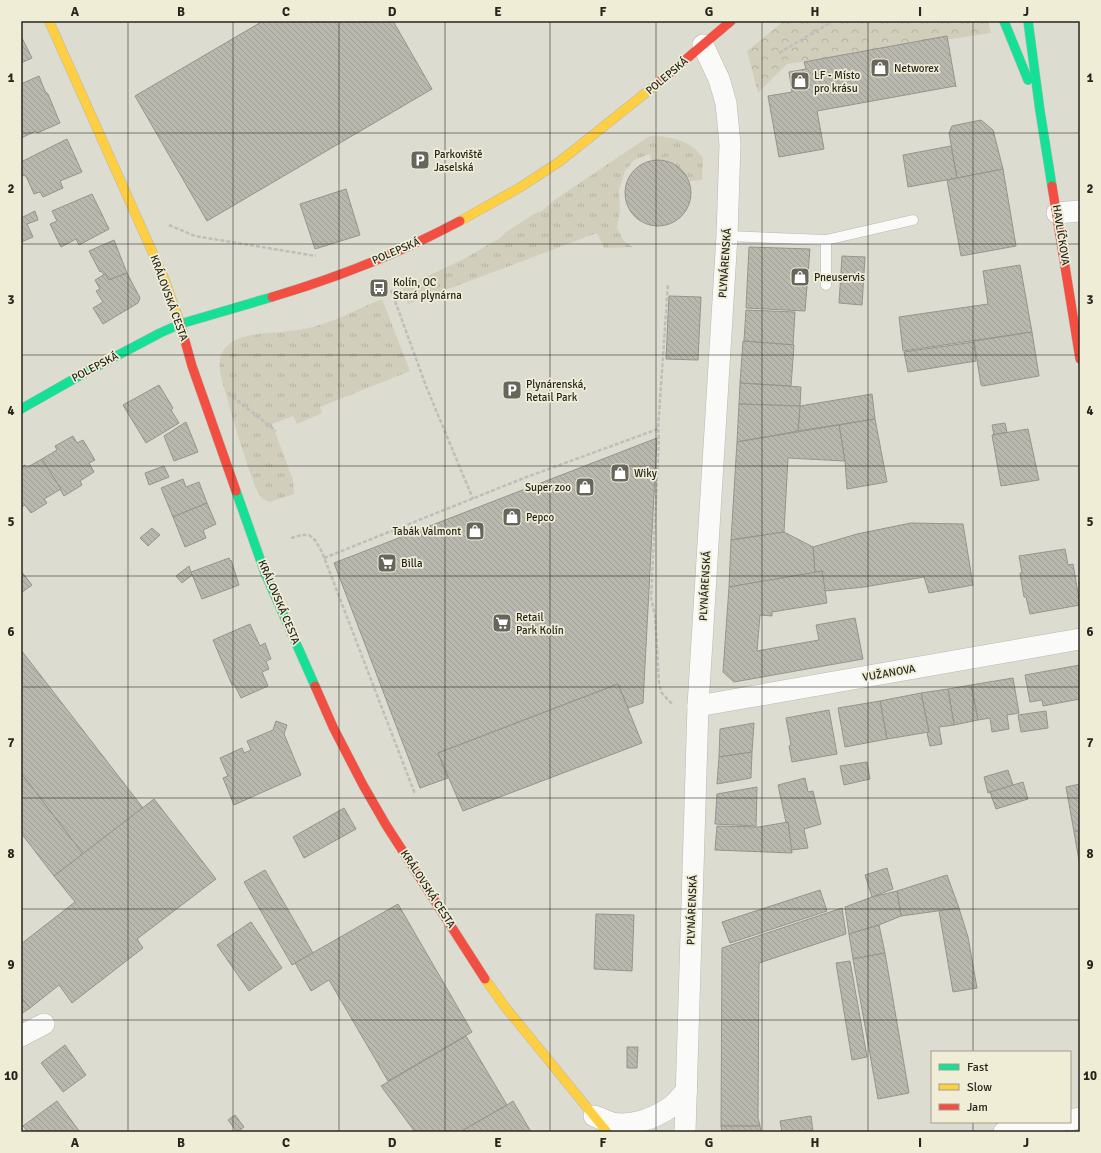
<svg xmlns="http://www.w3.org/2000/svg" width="1101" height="1153" font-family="Signika,sans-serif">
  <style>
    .grass { fill: url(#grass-tufts) }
    .forest { fill: url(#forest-crowns) }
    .building { fill: url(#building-back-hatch); stroke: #96948c }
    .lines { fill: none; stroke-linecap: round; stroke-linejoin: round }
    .lane-casing { stroke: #bab9b0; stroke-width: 11 }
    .street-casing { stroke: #bab9b0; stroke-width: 22 }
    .fast-casing { stroke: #bab9b0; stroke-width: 10 }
    .slow-casing { stroke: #bab9b0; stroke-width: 10 }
    .jam-casing { stroke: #bab9b0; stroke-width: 10 }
    .path { stroke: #bfbeba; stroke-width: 2.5; stroke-dasharray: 4 2; stroke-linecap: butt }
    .lane { stroke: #fafaf8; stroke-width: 10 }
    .street { stroke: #fafaf8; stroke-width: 21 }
    .fast { stroke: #16e098; stroke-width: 9 }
    .slow { stroke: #ffcf43; stroke-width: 9 }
    .jam { stroke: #f24e42; stroke-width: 9 }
    .grid { fill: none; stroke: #27261e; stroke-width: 1; stroke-opacity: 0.55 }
    .labels { text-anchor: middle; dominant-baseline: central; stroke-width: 3.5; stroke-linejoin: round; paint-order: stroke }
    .poi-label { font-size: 11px; fill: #27261e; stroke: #f0edd7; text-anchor: start }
    .street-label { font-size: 11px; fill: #27261e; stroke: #f0edd7 }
    .neatline { fill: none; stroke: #27261e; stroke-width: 1.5 }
    .grid-label { font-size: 13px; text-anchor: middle; font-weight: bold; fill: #27261e }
  </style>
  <defs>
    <pattern id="grass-tufts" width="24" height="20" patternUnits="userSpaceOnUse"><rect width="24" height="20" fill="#d1cebb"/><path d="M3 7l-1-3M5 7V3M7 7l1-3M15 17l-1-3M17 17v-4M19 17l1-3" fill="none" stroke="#b3b1a0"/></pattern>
    <pattern id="forest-crowns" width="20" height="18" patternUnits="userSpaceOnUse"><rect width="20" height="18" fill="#d1cebb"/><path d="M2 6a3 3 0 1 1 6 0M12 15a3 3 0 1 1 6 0" fill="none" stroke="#b3b1a0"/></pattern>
    <pattern id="building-back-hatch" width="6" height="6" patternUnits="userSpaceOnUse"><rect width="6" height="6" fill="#b9b8ae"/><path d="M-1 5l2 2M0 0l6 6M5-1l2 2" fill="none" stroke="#9f9e95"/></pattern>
  </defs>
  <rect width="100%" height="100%" fill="#dddcd0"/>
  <g class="grass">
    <path d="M653,136C672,137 691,140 703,158L702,180L690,181C680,164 671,159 651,160L650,154L634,160L625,171L619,190L620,211L617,228L624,241L633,247L604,248L597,233L408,304L402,289L411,285L412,286L420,282L419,280L462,260L500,238L506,232L534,214L542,211L556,199L648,137Z"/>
    <path d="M382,299L410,371L320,407L322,413L297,424L293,416L272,424L293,480L294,494L270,502L263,499L258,493L255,486C244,456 234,425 226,394C223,383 218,370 220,358C222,350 228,344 235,340C250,332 285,333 304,329C331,324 357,309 382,299Z"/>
  </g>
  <path class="forest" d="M784,21H988L991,33L787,64L758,93L747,51Z"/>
  <g class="building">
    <path d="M263,21H393L432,89L207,221L135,96Z"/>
    <path d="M21,36L32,58L21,63Z"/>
    <path d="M947,36L956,87L955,86L817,111L824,149L779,157L768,96L792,92L789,72L806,69L804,62Z"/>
    <path d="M39,76L45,91L48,94L60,123L37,133L36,131L21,138V84Z"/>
    <path d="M981,120L993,130L1003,169L957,178L949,133L952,126Z"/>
    <path d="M67,139L82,172L60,181L63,188L43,197L40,192L34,194L26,176L21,175V162Z"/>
    <path d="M951,146L957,178L908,187L903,155Z"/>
    <circle cx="658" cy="193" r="33"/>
    <path d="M1003,169L1016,246L961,256L947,180Z"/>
    <path d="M346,189L360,235L315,249L300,204Z"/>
    <path d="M92,194L109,229L79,245L76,239L61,247L50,224L57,221L52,211Z"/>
    <path d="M35,211L38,220L27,224L33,237L21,242V218Z"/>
    <path d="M114,240L127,273L109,280L105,274L104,275L101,271L100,272L89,251Z"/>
    <path d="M749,247L810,249L805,311L746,308Z"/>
    <path d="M842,256L865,257L862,305L839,303Z"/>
    <path d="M1020,265L1032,332L903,351L899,317L988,304L983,271Z"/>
    <path d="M127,273L140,298L138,303L103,324L93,308L103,302L96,291L100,289L95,280L105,274L109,280Z"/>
    <path d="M669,296L701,297L698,360L666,359Z"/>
    <path d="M746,310L795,312L793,345L744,341Z"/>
    <path d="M1032,332L1039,376L983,386L981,385L974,341Z"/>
    <path d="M743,341L794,345L791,386L740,383Z"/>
    <path d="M974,342L976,361L908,372L904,352Z"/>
    <path d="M740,383L801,387L800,406L739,404Z"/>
    <path d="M159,385L173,408L171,410L179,423L146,443L123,405Z"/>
    <path d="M872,394L875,419L798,431L800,406Z"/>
    <path d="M739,404L800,406L798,431L737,442Z"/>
    <path d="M875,419L887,482L847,489L845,461L839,425Z"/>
    <path d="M186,422L198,452L174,461L164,436Z"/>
    <path d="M1005,423L1007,432L994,435L992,425Z"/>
    <path d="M839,425L845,461L788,458L784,532L731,540L737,442Z"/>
    <path d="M1028,429L1039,480L1001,486L992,435Z"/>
    <path d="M73,436L77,443L83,440L95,460L89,463L94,472L80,481L82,485L64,496L42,459L57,450L55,446Z"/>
    <path d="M657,438L643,703L628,708L618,684L438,753L448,778L420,788L334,563Z"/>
    <path d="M42,459L61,489L44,499L47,503L31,513L25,505L21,507V467L25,465L26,468Z"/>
    <path d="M164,466L169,477L149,485L145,473Z"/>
    <path d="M183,479L186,487L199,482L207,503L173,517L161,488Z"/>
    <path d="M207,503L216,524L203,530L206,538L185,547L173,517Z"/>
    <path d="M911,523L963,524L973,585L929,593L924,577L864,587L825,591L822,571L815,573L813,547L857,534Z"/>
    <path d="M152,528L160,535L148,546L140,538Z"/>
    <path d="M784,532L813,547L815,573L729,587L731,540Z"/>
    <path d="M1065,549L1068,565L1073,564L1080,605L1030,614L1026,597H1024L1020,573H1022L1019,556Z"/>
    <path d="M229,558L230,561L231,560L239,585L202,599L191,572Z"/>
    <path d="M189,566L192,575L182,583L176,576Z"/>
    <path d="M21,571L32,585L21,593Z"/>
    <path d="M822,571L827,603L772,612V616L760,615L757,651L819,640L816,625L855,618L863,659L734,682L723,672L729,587Z"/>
    <path d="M250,624L260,646L265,643L271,659L266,661L269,669L262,672L268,686L241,698L234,684L232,685L213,640Z"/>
    <path d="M21,650L143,808L83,854L21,773Z"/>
    <path d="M1080,665V699L1043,706L1042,700L1030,702L1025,675Z"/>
    <path d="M1013,678L1019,713L1007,715L1009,729L992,732L990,718L978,720L971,685Z"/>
    <path d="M618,684L642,743L463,811L438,753Z"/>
    <path d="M971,685L978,720L954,725L948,689Z"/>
    <path d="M948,689L954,725L939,727L942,744L930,746L927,733L929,732L921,693Z"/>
    <path d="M921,693L929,732L887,739L880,701Z"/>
    <path d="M880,701L887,739L845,747L838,708Z"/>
    <path d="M829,710L837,754L792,762L789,746L791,745L786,718Z"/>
    <path d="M1046,711L1048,728L1021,732L1018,715Z"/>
    <path d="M276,721L287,725L284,734L301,775L234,805L223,778L228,776L220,758L242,748L244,753L251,750L247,741L273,730Z"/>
    <path d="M754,723L752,752L719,757L720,729Z"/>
    <path d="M752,752L751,778L717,784L719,757Z"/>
    <path d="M867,762L870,779L844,785L840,766Z"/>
    <path d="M1008,770L1013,785L988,793L984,777Z"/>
    <path d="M21,773L83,854L54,876L21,833Z"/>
    <path d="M805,778L808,792L813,791L821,824L804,829L808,848L791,850L788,822H786L778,785Z"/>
    <path d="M1023,782L1028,799L996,809L990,792Z"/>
    <path d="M1080,784V830L1074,832L1066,787Z"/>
    <path d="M757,787L756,826L715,824L717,794Z"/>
    <path d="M154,799L216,879L137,939L143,948L72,1003L59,985L30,1008L21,997V944L75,902L54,876Z"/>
    <path d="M344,808L356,829L304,858L293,837Z"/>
    <path d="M788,822L792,853L715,850L717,826L759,827Z"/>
    <path d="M1080,830V866L1074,832Z"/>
    <path d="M887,868L893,889L872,897L865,875Z"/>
    <path d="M265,870L313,953L292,965L244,882Z"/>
    <path d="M947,875L959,908L901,916L897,891Z"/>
    <path d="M820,890L827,911L730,943L722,922Z"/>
    <path d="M897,891L901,916L879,925L849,934L845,907L872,897Z"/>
    <path d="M398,904L472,1032L388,1081L329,980L311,991L295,963Z"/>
    <path d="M842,908L846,934L759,963L758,1118L760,1126H721L722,948Z"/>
    <path d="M959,908L968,937L977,988L953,992L939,911Z"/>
    <path d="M596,914L634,915L632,971L594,969Z"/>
    <path d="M251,922L282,968L249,991L217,945Z"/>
    <path d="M879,925L885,953L853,959L849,934Z"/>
    <path d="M885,953L909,1093L878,1099L853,959Z"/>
    <path d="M850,961L867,1057L852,1060L836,963Z"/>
    <path d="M21,997L30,1008L21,1014Z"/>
    <path d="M466,1036L507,1105L460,1132H415L381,1086Z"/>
    <path d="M65,1045L86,1075L63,1092L41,1063Z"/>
    <path d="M627,1047H638L637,1068H627Z"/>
    <path d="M57,1101L80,1132H28L23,1126Z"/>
    <path d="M513,1101L531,1132H460L507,1105Z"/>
    <path d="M235,1115L244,1127L237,1132L228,1120Z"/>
    <path d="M811,1116L813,1132H782L780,1121Z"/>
    <path d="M721,1126H760L761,1132H722Z"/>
  </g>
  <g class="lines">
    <g class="lane-casing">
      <g id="lane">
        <path d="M727,236L826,240V285"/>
        <path d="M826,240L913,220"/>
      </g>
    </g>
    <g class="street-casing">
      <g id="street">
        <path d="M1057,213L1080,211"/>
        <path d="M698,706L1080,639"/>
        <path d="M21,1036L44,1024"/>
        <path d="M594,1116C600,1118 606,1121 612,1123C631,1127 656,1118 672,1106C677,1102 682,1095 687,1090"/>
        <path d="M1070,1120L1080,1118"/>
        <path d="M685,1132L698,706L727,236L730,144L726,103L719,79L703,45"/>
        <path d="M1004,1132L1059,1122"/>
      </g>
    </g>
    <g class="fast-casing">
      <g id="fast">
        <path d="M1004,21L1028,80"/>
        <path d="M1028,21L1040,111L1052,186"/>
        <path d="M21,409L88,371L160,333L180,324L272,297"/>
        <path d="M236,491L265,573L315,686"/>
      </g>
    </g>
    <g class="slow-casing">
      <g id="slow">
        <path d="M49,21L164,278L180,323"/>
        <path d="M460,221L519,188L559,162L658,83"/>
        <path d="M485,979L506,1008L607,1132"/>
      </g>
    </g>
    <g class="jam-casing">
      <g id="jam">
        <path d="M658,83L731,21"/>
        <path d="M1052,186L1080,359"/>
        <path d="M272,297C336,278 400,253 460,221"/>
        <path d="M180,323L192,366L236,491"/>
        <path d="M315,686L333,727L363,785L386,825L485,979"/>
      </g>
    </g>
    <g class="path">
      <path d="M779,53L833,21"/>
      <path d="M169,225L195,236L316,256"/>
      <path d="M391,290L426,386L473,499"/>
      <path d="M228,393L276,431"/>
      <path d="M658,429L659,439L651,598L655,615L659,683L661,692L673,705"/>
      <path d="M291,538L302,535H309L315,540L322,552L415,794"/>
      <path d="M324,558L524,478L658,429L668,284"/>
    </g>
    <use href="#lane" class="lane"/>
    <use href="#street" class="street"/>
    <use href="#fast" class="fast"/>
    <use href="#slow" class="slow"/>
    <use href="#jam" class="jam"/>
  </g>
  <path class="grid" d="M128,21V1132M233,21V1132M339,21V1132M445,21V1132M550,21V1132M656,21V1132M762,21V1132M868,21V1132M973,21V1052M21,133H1080M21,244H1080M21,355H1080M21,466H1080M21,576H1080M21,687H1080M21,798H1080M21,909H1080M21,1020H1080M973,1122V1132"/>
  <defs>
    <g id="shop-square" transform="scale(1)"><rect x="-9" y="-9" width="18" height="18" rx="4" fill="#67665c" stroke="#f0edd7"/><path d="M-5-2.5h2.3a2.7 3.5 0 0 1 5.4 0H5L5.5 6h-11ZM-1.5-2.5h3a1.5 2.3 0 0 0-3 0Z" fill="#fff"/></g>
    <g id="parking-square" transform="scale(1)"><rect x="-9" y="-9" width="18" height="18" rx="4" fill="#67665c" stroke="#f0edd7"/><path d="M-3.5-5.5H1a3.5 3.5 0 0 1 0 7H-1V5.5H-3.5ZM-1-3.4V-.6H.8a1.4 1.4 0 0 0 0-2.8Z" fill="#fff"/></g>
    <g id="bus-square" transform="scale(1)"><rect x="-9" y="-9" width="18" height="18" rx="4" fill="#67665c" stroke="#f0edd7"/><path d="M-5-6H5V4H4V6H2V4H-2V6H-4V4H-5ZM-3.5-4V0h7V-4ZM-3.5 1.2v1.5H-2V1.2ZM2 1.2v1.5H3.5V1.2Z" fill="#fff"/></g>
    <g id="supermarket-square" transform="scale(1)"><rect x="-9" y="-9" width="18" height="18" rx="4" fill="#67665c" stroke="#f0edd7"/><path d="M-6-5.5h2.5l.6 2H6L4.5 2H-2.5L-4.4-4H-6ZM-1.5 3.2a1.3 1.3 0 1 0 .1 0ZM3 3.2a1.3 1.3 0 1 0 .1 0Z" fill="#fff"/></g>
  </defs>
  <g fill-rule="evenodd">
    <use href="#shop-square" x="880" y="68"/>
    <use href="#shop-square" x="800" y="81"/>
    <use href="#parking-square" x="420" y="160"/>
    <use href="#shop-square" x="800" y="277"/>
    <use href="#bus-square" x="379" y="288"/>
    <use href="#parking-square" x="512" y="390"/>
    <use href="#shop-square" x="620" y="473"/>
    <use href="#shop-square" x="585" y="487"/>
    <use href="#shop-square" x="512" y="517"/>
    <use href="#shop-square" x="475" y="531"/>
    <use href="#supermarket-square" x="387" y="563"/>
    <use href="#supermarket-square" x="502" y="623"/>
  </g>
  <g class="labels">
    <g class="poi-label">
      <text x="894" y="68">Networex</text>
      <text x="814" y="75">LF - Místo<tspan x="814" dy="13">pro krásu</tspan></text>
      <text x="434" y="154">Parkoviště<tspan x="434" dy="13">Jaselská</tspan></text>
      <text x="814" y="277">Pneuservis</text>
      <text x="393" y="282">Kolín, OC<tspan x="393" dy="13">Stará plynárna</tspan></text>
      <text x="526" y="384">Plynárenská,<tspan x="526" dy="13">Retail Park</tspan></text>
      <text x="634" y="473">Wiky</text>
      <text x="571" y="487" text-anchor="end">Super zoo</text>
      <text x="526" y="517">Pepco</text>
      <text x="461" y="531" text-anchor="end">Tabák Valmont</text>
      <text x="401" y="563">Billa</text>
      <text x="516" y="617">Retail<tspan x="516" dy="13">Park Kolín</tspan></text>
    </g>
    <g class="street-label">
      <text transform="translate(667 76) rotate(-40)">POLEPSKÁ</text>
      <text transform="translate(1061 235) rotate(81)">HAVLÍČKOVA</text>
      <text transform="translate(396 251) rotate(-23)">POLEPSKÁ</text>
      <text transform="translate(725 263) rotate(-86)">PLYNÁRENSKÁ</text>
      <text transform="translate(169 298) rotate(70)">KRÁLOVSKÁ CESTA</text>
      <text transform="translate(95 367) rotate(-28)">POLEPSKÁ</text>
      <text transform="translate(705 586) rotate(-87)">PLYNÁRENSKÁ</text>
      <text transform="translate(279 602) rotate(67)">KRÁLOVSKÁ CESTA</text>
      <text transform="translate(889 673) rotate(-10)">VUŽANOVA</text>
      <text transform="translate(428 889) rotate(57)">KRÁLOVSKÁ CESTA</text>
      <text transform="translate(692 910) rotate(-88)">PLYNÁRENSKÁ</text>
    </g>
  </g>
  <rect width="1101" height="1153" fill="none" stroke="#f0edd7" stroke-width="44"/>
  <rect x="931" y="1051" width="140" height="72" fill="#f0edd7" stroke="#a09d8d"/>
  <rect x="939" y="1064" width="20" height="6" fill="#16e098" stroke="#a09d8d"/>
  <text x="967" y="1071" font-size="12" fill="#27261e">Fast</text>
  <rect x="939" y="1084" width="20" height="6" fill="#ffcf43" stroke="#a09d8d"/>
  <text x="967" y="1091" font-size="12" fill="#27261e">Slow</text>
  <rect x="939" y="1104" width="20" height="6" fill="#f24e42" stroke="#a09d8d"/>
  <text x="967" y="1111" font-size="12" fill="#27261e">Jam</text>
  <rect x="22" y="22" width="1057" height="1109" class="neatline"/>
  <g class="grid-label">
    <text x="75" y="16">A</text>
    <text x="181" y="16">B</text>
    <text x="286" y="16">C</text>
    <text x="392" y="16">D</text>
    <text x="498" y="16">E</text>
    <text x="603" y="16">F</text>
    <text x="709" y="16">G</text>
    <text x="815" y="16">H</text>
    <text x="920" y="16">I</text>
    <text x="1026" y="16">J</text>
    <text x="11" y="82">1</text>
    <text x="1090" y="82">1</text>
    <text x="11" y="193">2</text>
    <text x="1090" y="193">2</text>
    <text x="11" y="304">3</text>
    <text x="1090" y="304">3</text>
    <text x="11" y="415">4</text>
    <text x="1090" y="415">4</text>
    <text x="11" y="526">5</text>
    <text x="1090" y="526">5</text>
    <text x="11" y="636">6</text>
    <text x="1090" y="636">6</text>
    <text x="11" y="747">7</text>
    <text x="1090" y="747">7</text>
    <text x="11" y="858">8</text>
    <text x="1090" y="858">8</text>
    <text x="11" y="969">9</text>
    <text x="1090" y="969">9</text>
    <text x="11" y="1080">10</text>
    <text x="1090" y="1080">10</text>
    <text x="75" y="1147">A</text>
    <text x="181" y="1147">B</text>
    <text x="286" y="1147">C</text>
    <text x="392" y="1147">D</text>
    <text x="498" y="1147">E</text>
    <text x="603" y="1147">F</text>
    <text x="709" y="1147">G</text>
    <text x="815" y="1147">H</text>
    <text x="920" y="1147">I</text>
    <text x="1026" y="1147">J</text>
  </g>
</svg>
